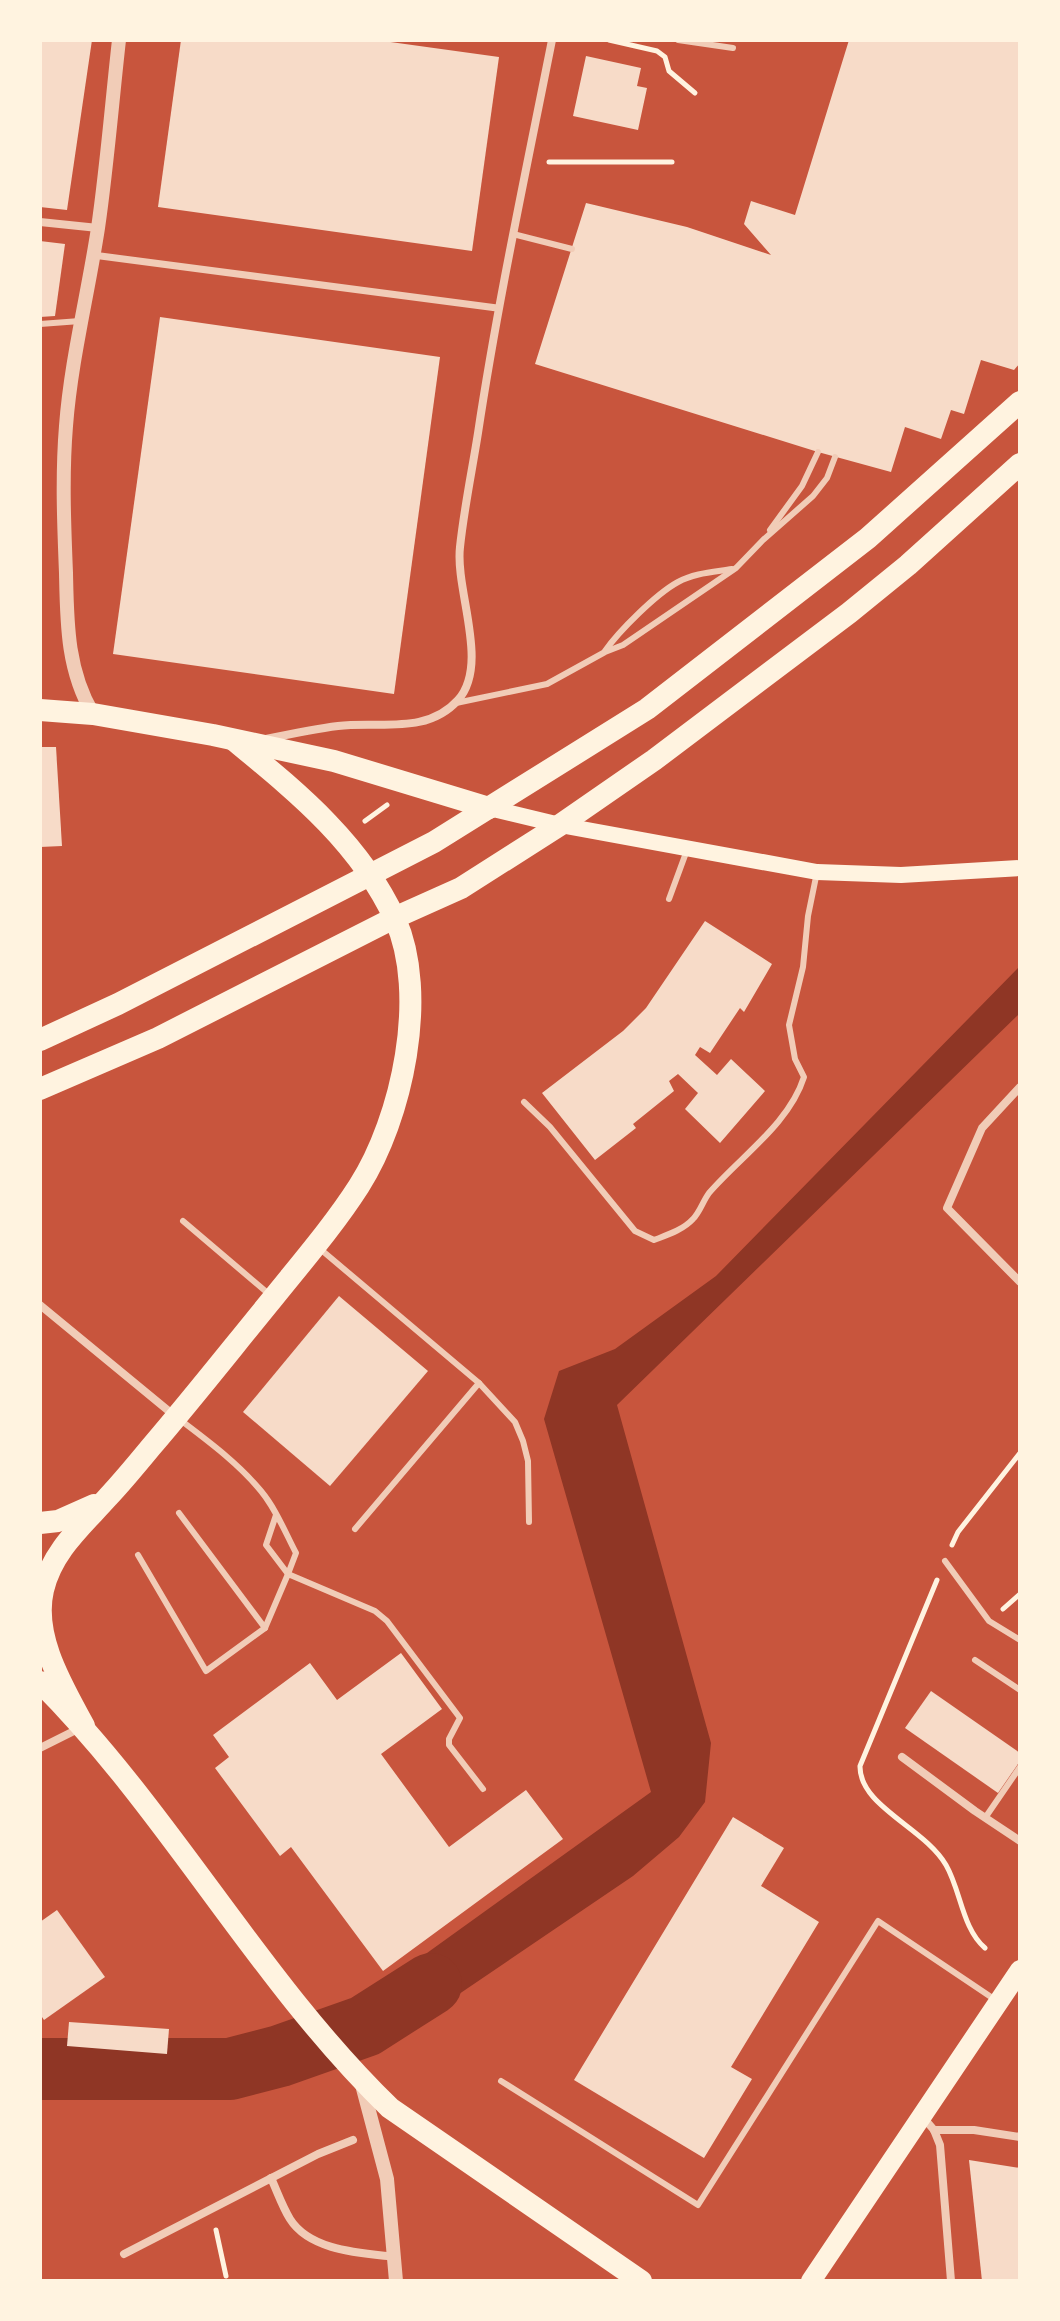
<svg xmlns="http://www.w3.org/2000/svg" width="1060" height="2321" font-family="'PT Serif',serif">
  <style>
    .water { fill: #8f3625 }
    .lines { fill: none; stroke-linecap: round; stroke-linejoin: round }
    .river { stroke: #8f3625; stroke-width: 62 }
    .building { fill: #f7dbc8 }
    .path { stroke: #fff3e0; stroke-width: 5 }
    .service { stroke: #f1ccb7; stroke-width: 6 }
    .pedestrian { stroke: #f1ccb7; stroke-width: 7 }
    .minor { stroke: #f1ccb7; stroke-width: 8 }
    .tertiary { stroke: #f1ccb7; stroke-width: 14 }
    .secondary { stroke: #fff3e0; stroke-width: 16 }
    .primary { stroke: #fff3e0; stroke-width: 20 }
    .trunk { stroke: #fff3e0; stroke-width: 22 }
  </style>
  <rect width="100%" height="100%" fill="#c8553d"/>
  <g class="water">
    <path d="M1020,966V1013L617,1405L711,1743L705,1802L679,1837L633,1876L378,2049L345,2012L651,1792L544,1419L559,1371L615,1349L716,1276Z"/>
    <path d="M275,2035L297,2062L236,2081L187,2084L40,2082V2052L70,2051L112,2062L176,2067L221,2055Z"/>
  </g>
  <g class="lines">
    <path class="river" d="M40,2069H230L280,2056L365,2026L431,1984"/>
  </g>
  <g class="building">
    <path d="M40,40H92L67,210L40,207Z"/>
    <path d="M181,40H376L499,57L472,251L158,207Z"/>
    <path d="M849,40H1020V363L1014,370L981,360L964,414L951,410L941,439L905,427L891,472L818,452L535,364L586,203L687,227L771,255L744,224L751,201L795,215Z"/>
    <path d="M586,56L641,68L637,86L647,88L638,130L573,116Z"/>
    <path d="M40,241L65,244L55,316L40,317Z"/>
    <path d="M160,317L440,357L394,694L113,654Z"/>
    <path d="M40,747H56L62,846L40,847Z"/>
    <path d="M705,921L772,964L744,1012L740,1008L710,1053L700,1047L695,1055L717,1075L731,1059L765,1091L720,1143L685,1109L698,1093L678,1074L669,1081L674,1091L633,1124L636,1128L595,1160L542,1093L623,1031L646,1008Z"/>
    <path d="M339,1296L428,1371L330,1486L243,1412Z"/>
    <path d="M401,1653L442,1709L381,1754L449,1847L526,1790L563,1839L383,1971L291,1847L280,1856L215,1768L229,1757L213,1735L310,1663L337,1700Z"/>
    <path d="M931,1691L1020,1753V1761L998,1793L905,1728Z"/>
    <path d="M733,1817L784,1848L761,1886L819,1922L731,2067L752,2079L704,2158L574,2080Z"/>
    <path d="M57,1910L105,1977L44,2020L40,2014V1922Z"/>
    <path d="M69,2022L169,2029L167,2054L67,2046Z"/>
    <path d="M969,2160L1020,2168V2281H982Z"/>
  </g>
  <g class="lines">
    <g class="path">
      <path d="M609,40L657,51L665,57L669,71L695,93"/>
      <path d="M549,162H672"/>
      <path d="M365,821L387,805"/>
      <path d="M952,1545L958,1532L1020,1453"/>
      <path d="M937,1580L860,1766C859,1806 925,1828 946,1865C961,1891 962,1928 985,1948"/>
      <path d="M1003,1609L1020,1594"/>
      <path d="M216,2230L226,2276"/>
    </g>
    <g class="service">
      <path d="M678,40L733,48"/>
      <path d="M513,234L572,249"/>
      <path d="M40,324L80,321"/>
      <path d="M770,530L802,486L818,452"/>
      <path d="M605,651C619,631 656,594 678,582C694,573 714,572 732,569"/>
      <path d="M456,703L547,684L605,652L623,645L736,568L763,540L813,496L827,478L835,457"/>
      <path d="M669,899L687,850"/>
      <path d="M524,1102L550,1127L635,1231L654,1240C667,1235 683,1230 693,1219C700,1212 703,1201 709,1193C741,1156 789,1124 804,1077L795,1059L789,1025L803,967L808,916L817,872"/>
      <path d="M183,1221L270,1295"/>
      <path d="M319,1248L479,1383L515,1422L523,1441L528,1461L529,1522"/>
      <path d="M179,1419C208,1441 238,1463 261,1491C276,1509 285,1532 296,1553L288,1574L266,1545L276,1515"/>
      <path d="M179,1513L265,1628"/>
      <path d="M355,1529L479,1383"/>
      <path d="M138,1555L206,1671L265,1628L288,1574L375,1611L387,1621L457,1714L460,1718L449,1739V1745L483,1789"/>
      <path d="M945,1561L989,1621L1020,1640"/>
      <path d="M975,1660L1020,1690"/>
      <path d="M985,1818L1020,1767"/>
      <path d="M501,2081L698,2205L878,1921L994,1999"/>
    </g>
    <path class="pedestrian" d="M93,255L497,308"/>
    <g class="minor">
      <path d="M40,222L98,228"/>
      <path d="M266,739C290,734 314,729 338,726C379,721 427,735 458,700C490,664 455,591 460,547C464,509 472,471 478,433C498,301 526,171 552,40"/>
      <path d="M1020,1087L982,1128L947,1208L1020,1282"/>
      <path d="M40,1305L176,1417"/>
      <path d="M40,1748L80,1728"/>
      <path d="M902,1757L975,1811L1020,1841"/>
      <path d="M922,2116L934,2130L940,2145L951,2281"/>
      <path d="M934,2130H974L1020,2137"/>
      <path d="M271,2178C277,2191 282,2206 290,2219C310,2251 361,2253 395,2257"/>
      <path d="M124,2254L318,2154L353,2140"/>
    </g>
    <g class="tertiary">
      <path d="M93,714C67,670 67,623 66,573C64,524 62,475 66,426C71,360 88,294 98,228C107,166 112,102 119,40"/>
      <path d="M361,2081L387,2179L396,2281"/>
    </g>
    <path class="secondary" d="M489,808L560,825L817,872L901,875L1020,868"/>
    <path class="primary" d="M811,2281L1020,1970"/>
    <g class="trunk">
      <path d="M40,710L93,714L213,735L334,761L489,808"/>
      <path d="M40,1040L118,1004L434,842L647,709L868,538L1020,402"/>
      <path d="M40,1089L158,1038L394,918L461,888L560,825L654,760L849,613L908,565L1020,464"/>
      <path d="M40,1523L58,1521L94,1505"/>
      <path d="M40,1682C170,1812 258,1980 390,2108L641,2281"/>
      <path d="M84,1726C63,1687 32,1637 43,1590C52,1551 82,1526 108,1497C123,1481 137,1464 151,1447C193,1398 233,1347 274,1297C303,1261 334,1225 359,1186C402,1119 429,994 395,919C360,843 298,793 235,741"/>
    </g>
  </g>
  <rect width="1060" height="2321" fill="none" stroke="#fff3e0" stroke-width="84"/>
</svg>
